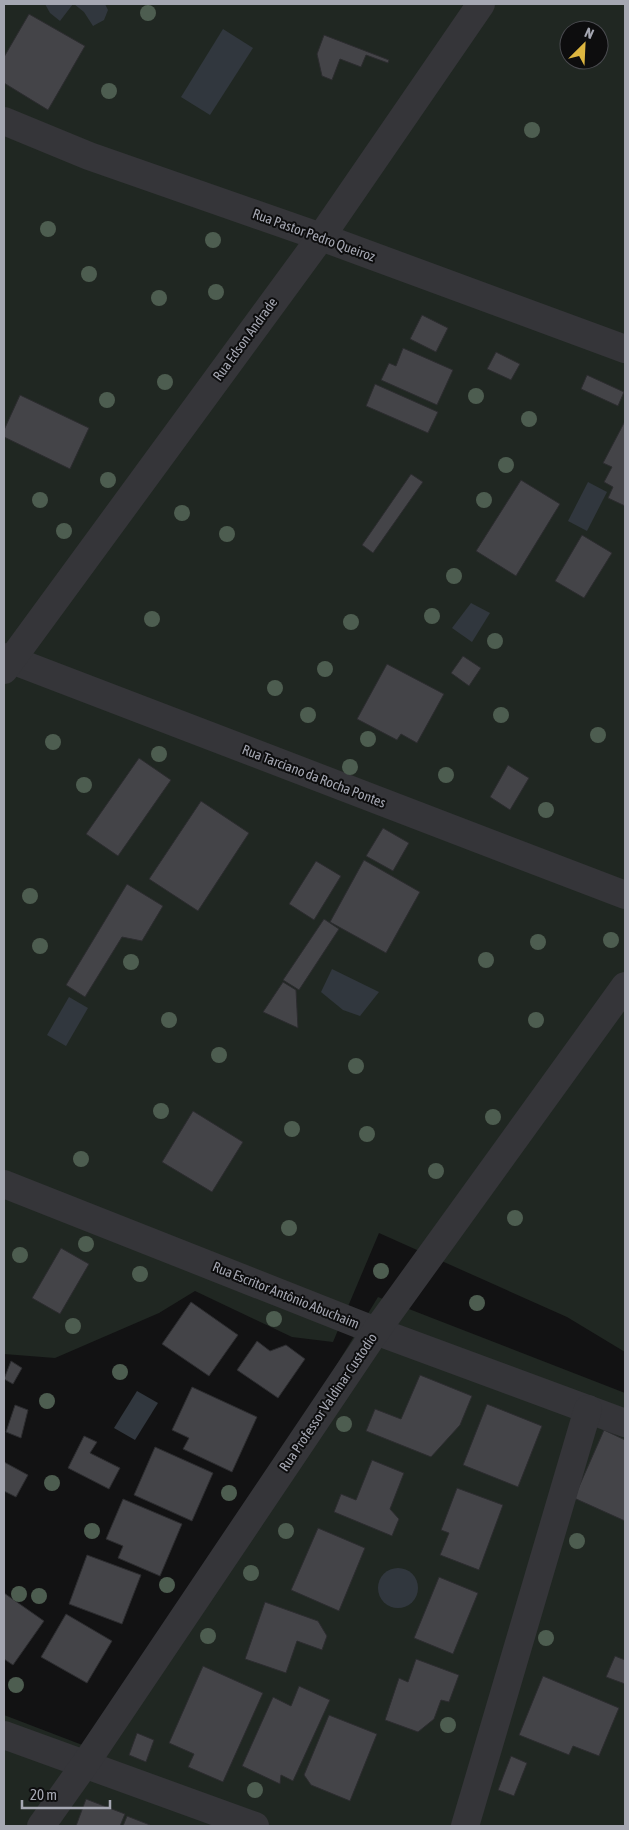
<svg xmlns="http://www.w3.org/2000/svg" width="629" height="1830" font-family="'Asap Condensed',sans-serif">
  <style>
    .green { fill: #202722; fill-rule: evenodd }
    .water { fill: #31373e }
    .building { fill: #444448; stroke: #2c2c2f }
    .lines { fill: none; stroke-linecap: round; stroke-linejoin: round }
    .minor { stroke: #353539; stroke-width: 28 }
    .tree { fill: #4d5d50 }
    .labels { text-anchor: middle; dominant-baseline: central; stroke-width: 4; stroke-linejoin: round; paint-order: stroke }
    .street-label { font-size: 14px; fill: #a5a7b2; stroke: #0d0d0e }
  </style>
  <rect width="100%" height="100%" fill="#121213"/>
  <g class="green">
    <path d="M4,4H625V1352L567,1317L379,1233L333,1342L292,1337L195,1291L159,1313L55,1358L4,1354ZM569,30H599V60H569Z"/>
    <path d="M378,1297L625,1393V1826H4V1715L85,1746L317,1397Z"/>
  </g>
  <g class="water">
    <path d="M45,4H73L60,21L50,13Z"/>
    <path d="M74,4H105L108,10L104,20L93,26L84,12Z"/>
    <path d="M223,29L253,48L210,115L181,97Z"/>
    <path d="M588,482L607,492L587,531L568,521Z"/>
    <path d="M471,603L490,613L472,642L452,628Z"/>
    <path d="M332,969L379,992L360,1016L343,1010L321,992Z"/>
    <path d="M69,997L88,1008L66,1046L47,1035Z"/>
    <path d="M137,1391L158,1403L135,1440L114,1428Z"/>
    <circle cx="398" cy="1588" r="20"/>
  </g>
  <g class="building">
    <path d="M29,14L85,46L48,110L4,83V57Z"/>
    <path d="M324,35L389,60L388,63L366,55L361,67L340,59L332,80L322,76L317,54Z"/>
    <path d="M422,315L448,328L436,352L410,339Z"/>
    <path d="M403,348L453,370L437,405L381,380L389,363L396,366Z"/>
    <path d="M496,352L520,364L511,380L487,369Z"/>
    <path d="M587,375L624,392L618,406L581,389Z"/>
    <path d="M375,384L438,412L428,433L366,406Z"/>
    <path d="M20,395L89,428L70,469L4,437V430Z"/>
    <path d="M625,421V506L608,498L613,487L604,482L612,467L603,463Z"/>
    <path d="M411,474L423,482L373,553L362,545Z"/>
    <path d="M521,480L560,504L516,576L476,551Z"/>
    <path d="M582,535L612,553L584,598L555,581Z"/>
    <path d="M463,656L481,668L469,686L451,673Z"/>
    <path d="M387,664L444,694L417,743L401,734L397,740L357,719Z"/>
    <path d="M139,758L171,780L118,856L86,834Z"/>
    <path d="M508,765L529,778L510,810L490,797Z"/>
    <path d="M201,801L249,833L198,911L149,879Z"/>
    <path d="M383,828L409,843L393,871L366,856Z"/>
    <path d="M364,860L420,892L386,953L330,922Z"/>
    <path d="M316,861L341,876L314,920L289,904Z"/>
    <path d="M127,884L163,906L142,941L122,937L85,997L66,985Z"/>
    <path d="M324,919L339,929L299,990L283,980Z"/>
    <path d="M283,982L296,990L298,1028L263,1012Z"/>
    <path d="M193,1111L243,1142L212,1192L162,1162Z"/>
    <path d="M61,1248L89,1264L60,1314L32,1298Z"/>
    <path d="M191,1302L238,1335L209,1376L162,1344Z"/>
    <path d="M257,1341L270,1351L286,1345L305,1359L278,1398L237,1370Z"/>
    <path d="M11,1361L22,1368L13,1384L4,1379Z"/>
    <path d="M420,1375L472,1396L460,1425L431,1457L366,1431L375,1409L401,1419Z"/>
    <path d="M192,1387L257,1417L232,1472L183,1449L189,1438L172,1430Z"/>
    <path d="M487,1404L542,1426L518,1487L463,1465Z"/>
    <path d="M15,1405L28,1410L21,1438L6,1432Z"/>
    <path d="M604,1430L625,1440V1521L574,1498Z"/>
    <path d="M84,1436L97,1442L90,1453L120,1468L109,1489L68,1468Z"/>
    <path d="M155,1447L213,1473L192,1521L134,1495Z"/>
    <path d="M372,1460L404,1473L390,1509L399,1519L392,1536L334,1512L341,1494L356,1500Z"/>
    <path d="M4,1462L28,1475L16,1497L4,1491Z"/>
    <path d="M457,1488L503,1505L479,1570L440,1555L449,1533L441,1530Z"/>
    <path d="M123,1499L182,1524L160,1576L118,1558L123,1546L106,1539Z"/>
    <path d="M318,1528L365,1548L339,1611L291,1590Z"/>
    <path d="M87,1555L141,1575L122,1624L69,1604Z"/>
    <path d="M439,1577L478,1593L453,1654L414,1638Z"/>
    <path d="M4,1593L44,1621L13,1665L4,1659Z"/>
    <path d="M265,1602L318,1621L327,1636L322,1650L297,1641L286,1673L245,1659Z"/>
    <path d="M66,1614L112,1641L87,1683L41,1657Z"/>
    <path d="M615,1656L625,1660V1684L606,1677Z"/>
    <path d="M416,1659L459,1675L449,1702L441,1700L434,1719L418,1732L385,1720L399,1678L408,1682Z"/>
    <path d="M203,1666L263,1693L223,1782L188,1767L194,1754L169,1743Z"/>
    <path d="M543,1676L619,1708L599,1756L573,1746L569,1755L519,1735Z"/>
    <path d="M299,1686L330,1700L293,1781L281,1775L280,1784L242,1766L273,1697L291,1706Z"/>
    <path d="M329,1715L377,1734L350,1801L311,1785L304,1775Z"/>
    <path d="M137,1733L154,1740L146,1762L129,1755Z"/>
    <path d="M511,1756L527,1763L514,1796L498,1790Z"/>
    <path d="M86,1799L125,1814L120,1826H76Z"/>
    <path d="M127,1816L150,1825V1826H123Z"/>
  </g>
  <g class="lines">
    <g class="minor">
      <path d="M4,121L89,156L321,237L625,349"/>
      <path d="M4,657L625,895"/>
      <path d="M4,670L321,237L481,4"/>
      <path d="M4,1184L376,1331L625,1423"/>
      <path d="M4,1735L255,1826"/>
      <path d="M41,1826L85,1764L376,1331L625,986"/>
      <path d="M465,1826L588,1409"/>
    </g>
  </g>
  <g class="tree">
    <circle cx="148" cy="13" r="8"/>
    <circle cx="109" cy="91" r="8"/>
    <circle cx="532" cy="130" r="8"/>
    <circle cx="48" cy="229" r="8"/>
    <circle cx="213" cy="240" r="8"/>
    <circle cx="89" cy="274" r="8"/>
    <circle cx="216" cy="292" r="8"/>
    <circle cx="159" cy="298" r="8"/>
    <circle cx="165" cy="382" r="8"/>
    <circle cx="476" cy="396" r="8"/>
    <circle cx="107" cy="400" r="8"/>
    <circle cx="529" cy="419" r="8"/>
    <circle cx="506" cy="465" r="8"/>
    <circle cx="108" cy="480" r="8"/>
    <circle cx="40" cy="500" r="8"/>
    <circle cx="484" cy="500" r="8"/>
    <circle cx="182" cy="513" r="8"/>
    <circle cx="64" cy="531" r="8"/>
    <circle cx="227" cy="534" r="8"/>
    <circle cx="454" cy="576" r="8"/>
    <circle cx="432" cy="616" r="8"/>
    <circle cx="152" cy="619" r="8"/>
    <circle cx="351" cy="622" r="8"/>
    <circle cx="495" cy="641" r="8"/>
    <circle cx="325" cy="669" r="8"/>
    <circle cx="275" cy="688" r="8"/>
    <circle cx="308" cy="715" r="8"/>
    <circle cx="501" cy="715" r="8"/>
    <circle cx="598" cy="735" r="8"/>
    <circle cx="368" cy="739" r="8"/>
    <circle cx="53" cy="742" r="8"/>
    <circle cx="159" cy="754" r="8"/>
    <circle cx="350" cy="767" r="8"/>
    <circle cx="446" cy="775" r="8"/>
    <circle cx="84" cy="785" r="8"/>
    <circle cx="546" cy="810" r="8"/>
    <circle cx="30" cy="896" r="8"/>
    <circle cx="611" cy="940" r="8"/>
    <circle cx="538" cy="942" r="8"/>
    <circle cx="40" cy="946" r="8"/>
    <circle cx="486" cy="960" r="8"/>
    <circle cx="131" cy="962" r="8"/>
    <circle cx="169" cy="1020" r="8"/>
    <circle cx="536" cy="1020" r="8"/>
    <circle cx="219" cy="1055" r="8"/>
    <circle cx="356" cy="1066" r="8"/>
    <circle cx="161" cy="1111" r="8"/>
    <circle cx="493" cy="1117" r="8"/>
    <circle cx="292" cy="1129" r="8"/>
    <circle cx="367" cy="1134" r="8"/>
    <circle cx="81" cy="1159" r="8"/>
    <circle cx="436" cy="1171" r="8"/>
    <circle cx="515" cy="1218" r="8"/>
    <circle cx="289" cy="1228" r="8"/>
    <circle cx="86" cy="1244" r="8"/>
    <circle cx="20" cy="1255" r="8"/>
    <circle cx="381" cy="1271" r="8"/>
    <circle cx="140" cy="1274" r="8"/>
    <circle cx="477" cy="1303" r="8"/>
    <circle cx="274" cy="1319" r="8"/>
    <circle cx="73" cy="1326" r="8"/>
    <circle cx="120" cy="1372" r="8"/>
    <circle cx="47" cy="1401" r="8"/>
    <circle cx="344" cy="1424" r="8"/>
    <circle cx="52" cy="1483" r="8"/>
    <circle cx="229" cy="1493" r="8"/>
    <circle cx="92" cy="1531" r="8"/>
    <circle cx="286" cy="1531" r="8"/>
    <circle cx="577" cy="1541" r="8"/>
    <circle cx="251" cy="1573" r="8"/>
    <circle cx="167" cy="1585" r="8"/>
    <circle cx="19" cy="1594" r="8"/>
    <circle cx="39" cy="1596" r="8"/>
    <circle cx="208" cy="1636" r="8"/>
    <circle cx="546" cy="1638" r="8"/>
    <circle cx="16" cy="1685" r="8"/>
    <circle cx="448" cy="1725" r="8"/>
    <circle cx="255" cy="1790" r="8"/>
  </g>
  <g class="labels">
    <g class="street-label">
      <text transform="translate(314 235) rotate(20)">Rua Pastor Pedro Queiroz</text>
      <text transform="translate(245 339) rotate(-54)">Rua Edson Andrade</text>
      <text transform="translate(314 776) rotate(21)">Rua Tarciano da Rocha Pontes</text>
      <text transform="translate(286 1295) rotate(22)">Rua Escritor Antônio Abuchaim</text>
      <text transform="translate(328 1402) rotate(-56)">Rua Professor Valdinar Custodio</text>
    </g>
  </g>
  <rect width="629" height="1830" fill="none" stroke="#a5a7b2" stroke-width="10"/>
  <g transform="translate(584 45) rotate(24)"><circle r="24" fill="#0d0d0e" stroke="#4a4b50"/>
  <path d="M0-4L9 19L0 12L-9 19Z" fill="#ddb640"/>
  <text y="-8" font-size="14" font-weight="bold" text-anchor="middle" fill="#a5a7b2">N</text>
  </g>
  <path d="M22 1800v8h88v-8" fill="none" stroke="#a5a7b2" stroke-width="2.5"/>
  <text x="30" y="1800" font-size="15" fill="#a5a7b2" stroke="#0d0d0e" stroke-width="4" paint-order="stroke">20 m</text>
</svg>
